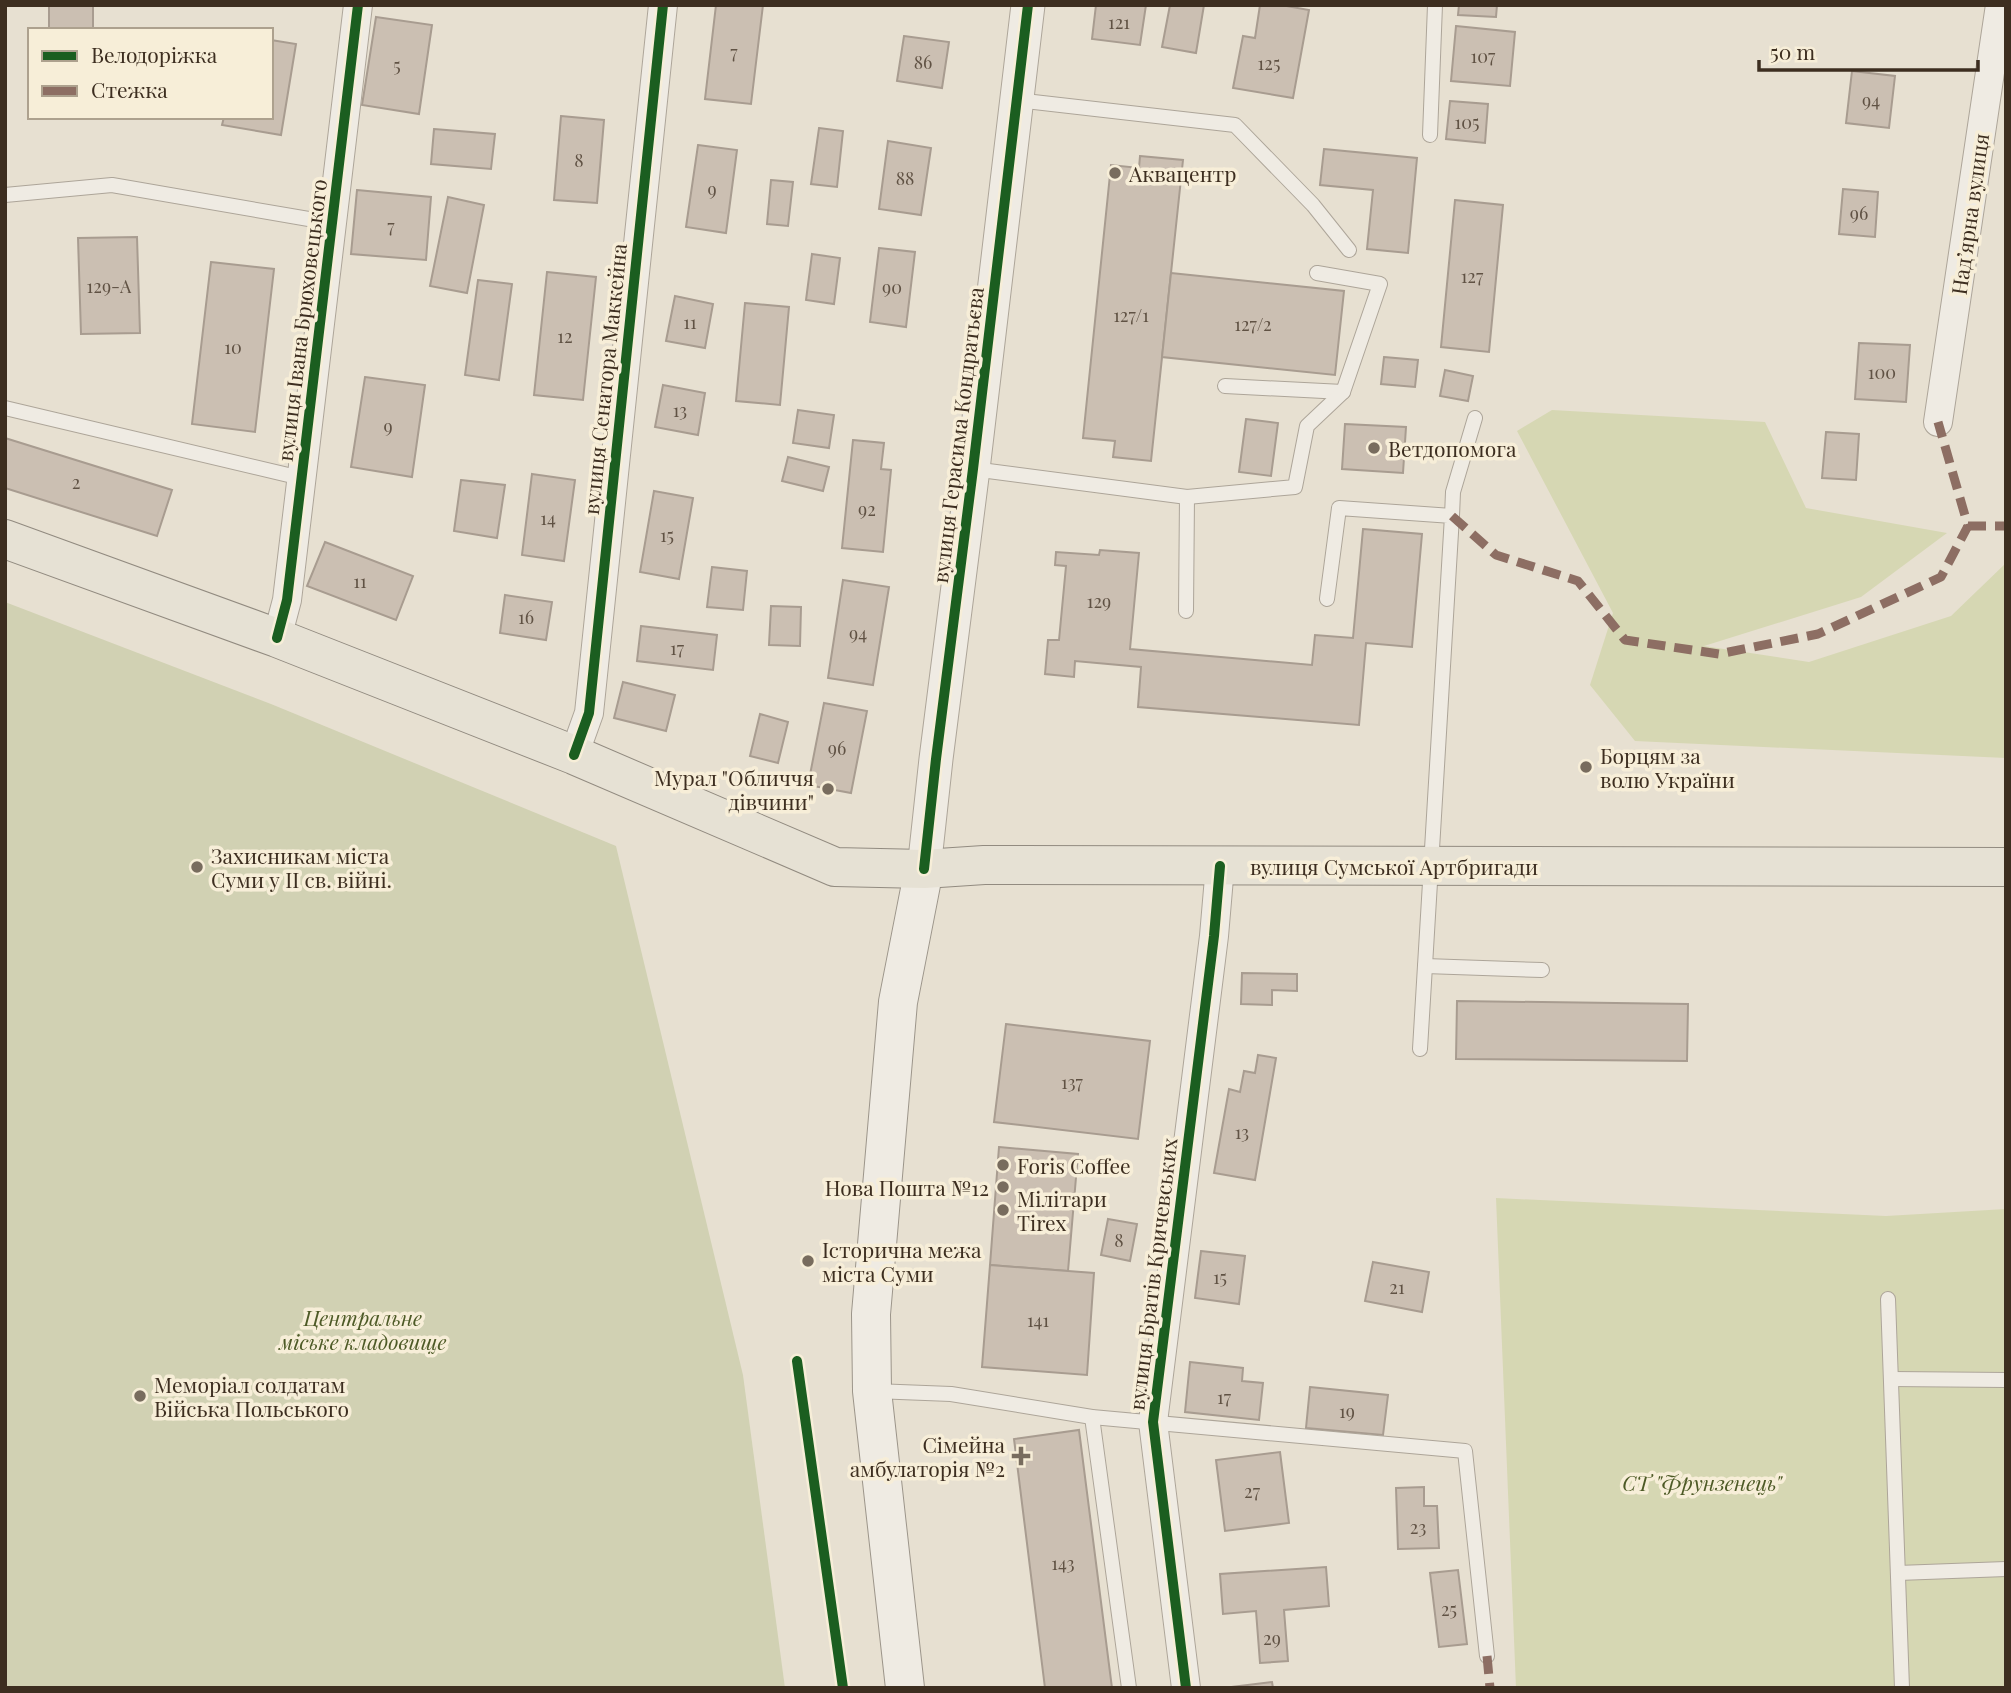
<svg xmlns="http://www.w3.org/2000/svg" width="2011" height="1693" font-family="'Playfair Display',serif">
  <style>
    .green { fill: #d6d7b3 }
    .cemetery { fill: #d1d1b3 }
    .building { fill: #cbbfb2; stroke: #a89c90; stroke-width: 2 }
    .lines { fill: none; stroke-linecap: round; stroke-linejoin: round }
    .service-casing { stroke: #ada599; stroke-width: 16 }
    .minor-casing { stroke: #ada599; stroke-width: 30 }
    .tertiary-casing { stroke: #ada599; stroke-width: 35 }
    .secondary-casing { stroke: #9c958a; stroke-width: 40 }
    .primary-casing { stroke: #928b80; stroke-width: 40 }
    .service { stroke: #efebe3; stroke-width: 14 }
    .minor { stroke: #efebe3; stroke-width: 28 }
    .tertiary { stroke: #efebe3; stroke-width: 33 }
    .secondary { stroke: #efebe3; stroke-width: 38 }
    .primary { stroke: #e6e1d4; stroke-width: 38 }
    .quiet { stroke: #8d6e63; stroke-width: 9; stroke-dasharray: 18 9; stroke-linecap: butt }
    .cycleway-casing { stroke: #f7eed8; stroke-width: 15 }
    .cycleway { stroke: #1b5e20; stroke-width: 10 }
    .poi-dot { fill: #786c5e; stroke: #f7eed8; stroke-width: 2.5 }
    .labels { text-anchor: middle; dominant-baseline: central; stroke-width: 7; stroke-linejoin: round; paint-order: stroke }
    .number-label { font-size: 18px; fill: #605244 }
    .poi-label { font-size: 21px; fill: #3d2e20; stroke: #f7eed8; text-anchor: start }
    .street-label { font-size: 21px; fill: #3d2e20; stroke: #f7eed8 }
    .park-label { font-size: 21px; font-style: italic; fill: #4d5a26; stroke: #f7eed8 }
  </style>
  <rect width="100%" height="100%" fill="#e7e0d1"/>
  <g class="green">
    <path d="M1552,410L1765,422L1806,508L1947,533L1861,597L1704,646L1809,662L1951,616L2006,563V758L1635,741L1590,685L1613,613L1517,431Z"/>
    <path d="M1496,1198L1886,1216L2006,1209V1688H1516Z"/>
  </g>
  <path class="cemetery" d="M5,602L271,704L616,846L743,1375L785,1688H5Z"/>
  <g class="building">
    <rect x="49" y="5" width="44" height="23"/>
    <path d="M716,5H763L751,104L705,99Z"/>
    <path d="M1096,5H1146L1140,45L1092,39Z"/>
    <path d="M1170,5H1204L1196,53L1162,47Z"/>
    <path d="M1260,5H1281L1309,10L1293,98L1233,88L1243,36L1255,38Z"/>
    <path d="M1459,5H1497L1496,17L1458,15Z"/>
    <path d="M376,17L432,25L419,114L362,105Z"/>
    <path d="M1456,26L1515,32L1510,86L1451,81Z"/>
    <path d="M904,36L949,42L942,88L897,81Z"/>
    <path d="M271,40L296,44L281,135L222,125L224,117H271Z"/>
    <path d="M1852,71L1895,76L1889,128L1846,123Z"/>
    <path d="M1450,101L1488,104L1485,143L1446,139Z"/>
    <path d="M561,116L604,120L597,203L554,200Z"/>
    <path d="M819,128L843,131L837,187L811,184Z"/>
    <path d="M434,129L495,134L491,169L431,164Z"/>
    <path d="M888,141L931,148L921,215L879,209Z"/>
    <path d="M698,145L737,150L726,233L686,227Z"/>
    <path d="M1324,149L1417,158L1408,253L1367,249L1373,190L1320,185Z"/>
    <path d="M1140,156L1183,160L1151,461L1113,457L1115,441L1083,438L1111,165L1139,168Z"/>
    <path d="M771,180L793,182L788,226L767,224Z"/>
    <path d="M1843,189L1878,192L1875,237L1839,234Z"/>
    <path d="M357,190L431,197L426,260L351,254Z"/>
    <path d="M448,197L484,205L467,293L430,286Z"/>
    <path d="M1455,200L1503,205L1489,352L1441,347Z"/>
    <path d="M137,237L140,333L81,334L78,238Z"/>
    <path d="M879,248L915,252L906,327L870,322Z"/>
    <path d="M812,254L840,258L834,304L806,300Z"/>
    <path d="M211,262L274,269L255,432L192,424Z"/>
    <path d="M547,272L596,277L583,400L534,395Z"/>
    <path d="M1171,273L1344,291L1335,375L1162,357Z"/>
    <path d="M478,280L512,284L499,380L465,375Z"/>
    <path d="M675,296L713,304L705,348L666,341Z"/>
    <path d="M745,303L789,307L780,405L736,401Z"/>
    <path d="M1859,343L1910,345L1906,402L1855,399Z"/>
    <path d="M1384,357L1418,360L1415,387L1381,384Z"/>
    <path d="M1445,370L1473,376L1468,401L1440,396Z"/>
    <path d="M365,377L425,385L412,477L351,467Z"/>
    <path d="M663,385L705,393L698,435L655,427Z"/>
    <path d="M798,410L834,415L829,448L793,443Z"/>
    <path d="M1246,419L1278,423L1271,476L1239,472Z"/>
    <path d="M1345,424L1406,427L1403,473L1342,469Z"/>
    <path d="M1826,432L1859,434L1856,480L1822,478Z"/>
    <path d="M5,438L172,490L157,536L5,488Z"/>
    <path d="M853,440L884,443L881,469L891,470L883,552L842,548Z"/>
    <path d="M788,457L829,467L823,491L782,481Z"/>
    <path d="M532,474L575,480L564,561L522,555Z"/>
    <path d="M461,480L505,485L497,538L454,531Z"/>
    <path d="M654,491L693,498L679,579L640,572Z"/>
    <path d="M1363,529L1422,534L1412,647L1366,643L1359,725L1138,707L1141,667L1075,661L1074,677L1045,674L1048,640H1059L1066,566L1055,565L1056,552L1099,555L1100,550L1139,553L1130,649L1312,665L1315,635L1353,638Z"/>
    <path d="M325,542L413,576L396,620L307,586Z"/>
    <path d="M712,567L747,571L743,610L707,607Z"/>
    <path d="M843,580L889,587L873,685L828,678Z"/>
    <path d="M505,595L552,602L546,640L500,633Z"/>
    <path d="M771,606L801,607L800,646L769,645Z"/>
    <path d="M641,626L717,635L713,670L637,661Z"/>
    <path d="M623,682L675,695L666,731L614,718Z"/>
    <path d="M824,703L867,711L851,793L808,785Z"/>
    <path d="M760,714L788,722L778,763L750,756Z"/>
    <path d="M1242,973L1297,974V991L1272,990V1005L1241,1004Z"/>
    <path d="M1457,1001L1688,1004L1687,1061L1456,1059Z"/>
    <path d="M1006,1024L1150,1041L1138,1139L994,1122Z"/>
    <path d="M1258,1055L1276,1058L1255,1180L1214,1173L1229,1089L1240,1092L1244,1071L1255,1073Z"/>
    <path d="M999,1147L1078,1154L1068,1271L990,1265Z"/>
    <path d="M1108,1219L1137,1224L1130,1261L1101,1255Z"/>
    <path d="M1201,1251L1245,1256L1239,1304L1195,1298Z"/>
    <path d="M1373,1262L1429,1272L1422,1312L1365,1301Z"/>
    <path d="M990,1265L1094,1273L1087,1375L982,1367Z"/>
    <path d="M1190,1362L1243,1368L1242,1381L1263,1383L1259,1420L1185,1412Z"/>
    <path d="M1310,1387L1388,1395L1383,1435L1306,1428Z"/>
    <path d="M1079,1430L1112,1688H1045L1014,1439Z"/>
    <path d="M1280,1452L1289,1523L1225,1531L1216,1460Z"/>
    <path d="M1424,1487V1506H1437L1439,1548L1398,1549L1396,1488Z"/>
    <path d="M1326,1567L1329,1606L1284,1610L1288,1661L1260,1663L1256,1611L1223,1614L1220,1574Z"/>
    <path d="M1458,1570L1467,1644L1439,1647L1430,1573Z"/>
    <path d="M1272,1682L1273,1688H1223Z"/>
  </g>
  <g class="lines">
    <g class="service-casing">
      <g id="service">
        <path d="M1016,100L1235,125L1313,205L1349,250"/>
        <path d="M1430,135L1435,5"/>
        <path d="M5,195L112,185L332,223"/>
        <path d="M1225,386L1343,392"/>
        <path d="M5,408L301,478"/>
        <path d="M973,469L1187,497L1186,611"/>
        <path d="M1187,497L1295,487L1307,426L1343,392L1380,284L1317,273"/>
        <path d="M1452,516L1453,492L1475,418"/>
        <path d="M1327,599L1339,508L1452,516L1420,1049"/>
        <path d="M1425,966L1542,970"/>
        <path d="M1888,1299L1902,1688"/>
        <path d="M1891,1379L2006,1380"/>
        <path d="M874,1391L951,1394L1092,1417L1465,1451L1487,1656"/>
        <path d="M1092,1417L1129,1688"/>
        <path d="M1898,1573L2006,1569"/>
      </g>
    </g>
    <g class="minor-casing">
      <g id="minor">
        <path d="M1938,422L2000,5"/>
        <path d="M277,638L287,600L358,5"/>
        <path d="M574,755L589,713L663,5"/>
        <path d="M1186,1688L1153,1422L1214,936L1220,866"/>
      </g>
    </g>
    <g class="tertiary-casing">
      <path id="tertiary" d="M924,869L936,759L973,469L1028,5"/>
    </g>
    <g class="secondary-casing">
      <path id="secondary" d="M905,1688L872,1391L871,1314L898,1002L924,869"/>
    </g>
    <g class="primary-casing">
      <path id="primary" d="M5,539L277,638L574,755L835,867L924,869L984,865L2006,867"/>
    </g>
    <use href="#service" class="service"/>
    <use href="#minor" class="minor"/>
    <use href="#tertiary" class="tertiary"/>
    <use href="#secondary" class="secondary"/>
    <use href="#primary" class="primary"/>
    <g class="quiet">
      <path d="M1452,516L1496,555L1578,581L1625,640L1719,654L1818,634L1941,577L1968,526L1938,422"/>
      <path d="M1968,526H2006"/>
      <path d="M1487,1656L1490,1688"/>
    </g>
    <g class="cycleway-casing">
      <g id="cycleway">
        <path d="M277,638L287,600L358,5"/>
        <path d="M574,755L589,713L663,5"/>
        <path d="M924,869L936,759L973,469L1028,5"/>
        <path d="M797,1361L843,1688"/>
        <path d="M1186,1688L1153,1422L1214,936L1220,866"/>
      </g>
    </g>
    <use href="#cycleway" class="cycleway"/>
  </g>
  <g class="poi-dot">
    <circle cx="1115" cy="173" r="7"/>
    <circle cx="1374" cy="448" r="7"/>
    <circle cx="1586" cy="767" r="7"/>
    <circle cx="828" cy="789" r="7"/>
    <circle cx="197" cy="867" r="7"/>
    <circle cx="1003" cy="1165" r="7"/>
    <circle cx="1003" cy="1187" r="7"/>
    <circle cx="1003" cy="1210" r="7"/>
    <circle cx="808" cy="1261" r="7"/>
    <circle cx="140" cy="1396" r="7"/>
    <path d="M1017.5 1445.5h7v7h7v7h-7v7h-7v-7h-7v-7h7z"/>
  </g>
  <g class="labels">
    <g class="number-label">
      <text x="1119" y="22">121</text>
      <text x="734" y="52">7</text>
      <text x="1483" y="56">107</text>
      <text x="923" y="62">86</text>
      <text x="1269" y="63">125</text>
      <text x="397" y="65">5</text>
      <text x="1871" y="100">94</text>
      <text x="1467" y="122">105</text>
      <text x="579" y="160">8</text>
      <text x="905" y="178">88</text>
      <text x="712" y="189">9</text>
      <text x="1859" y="213">96</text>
      <text x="391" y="226">7</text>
      <text x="1472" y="276">127</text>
      <text x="109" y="286">129-А</text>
      <text x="892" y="287">90</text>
      <text x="1131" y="315">127/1</text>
      <text x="690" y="322">11</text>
      <text x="1253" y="324">127/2</text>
      <text x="565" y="336">12</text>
      <text x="233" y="347">10</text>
      <text x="1882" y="372">100</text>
      <text x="680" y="410">13</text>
      <text x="388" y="426">9</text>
      <text x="76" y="482">2</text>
      <text x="867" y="509">92</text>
      <text x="548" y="518">14</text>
      <text x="667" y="535">15</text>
      <text x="360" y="581">11</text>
      <text x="1099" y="601">129</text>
      <text x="526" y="617">16</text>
      <text x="858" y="633">94</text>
      <text x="677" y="648">17</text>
      <text x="837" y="748">96</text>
      <text x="1072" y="1082">137</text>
      <text x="1242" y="1132">13</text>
      <text x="1119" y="1240">8</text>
      <text x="1220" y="1277">15</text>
      <text x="1397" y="1287">21</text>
      <text x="1038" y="1320">141</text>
      <text x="1224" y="1397">17</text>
      <text x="1347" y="1411">19</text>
      <text x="1252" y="1491">27</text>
      <text x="1418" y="1527">23</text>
      <text x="1063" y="1563">143</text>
      <text x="1449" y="1609">25</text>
      <text x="1272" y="1638">29</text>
    </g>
    <g class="poi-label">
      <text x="1129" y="173">Аквацентр</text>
      <text x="1388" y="448">Ветдопомога</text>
      <text x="1600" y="755">Борцям за<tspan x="1600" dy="24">волю України</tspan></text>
      <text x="814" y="777" text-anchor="end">Мурал "Обличчя<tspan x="814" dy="24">дівчини"</tspan></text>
      <text x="211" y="855">Захисникам міста<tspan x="211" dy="24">Суми у ІІ св. війні.</tspan></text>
      <text x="1017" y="1165">Foris Coffee</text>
      <text x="989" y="1187" text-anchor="end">Нова Пошта №12</text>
      <text x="1017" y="1198">Мілітари<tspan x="1017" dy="24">Tirex</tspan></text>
      <text x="822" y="1249">Історична межа<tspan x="822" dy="24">міста Суми</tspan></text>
      <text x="154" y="1384">Меморіал солдатам<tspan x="154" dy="24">Війська Польського</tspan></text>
      <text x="1005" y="1444" text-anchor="end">Сімейна<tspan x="1005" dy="24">амбулаторія №2</tspan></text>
    </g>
    <g class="street-label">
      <text transform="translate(1969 214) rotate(-82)">Надʼярна вулиця</text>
      <text transform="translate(301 320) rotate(-83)">вулиця Івана Брюховецького</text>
      <text transform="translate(604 379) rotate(-84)">вулиця Сенатора Маккейна</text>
      <text transform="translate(957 435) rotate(-83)">вулиця Герасима Кондратьєва</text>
      <text x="1394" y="866">вулиця Сумської Артбригади</text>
      <text transform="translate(1152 1274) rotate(-83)">вулиця Братів Кричевських</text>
    </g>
    <g class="park-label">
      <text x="363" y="1317">Центральне<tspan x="363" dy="24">міське кладовище</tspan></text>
      <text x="1702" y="1482">СТ "Фрунзенець"</text>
    </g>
  </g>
  <rect width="2011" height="1693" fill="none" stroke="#3d2e20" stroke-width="14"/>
  <rect x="28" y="28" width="245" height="91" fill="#f7eed8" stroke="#ada18e" stroke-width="2"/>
  <rect x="42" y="51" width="35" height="10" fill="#1b5e20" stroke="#ada18e" stroke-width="2"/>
  <text x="91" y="63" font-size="21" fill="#3d2e20">Велодоріжка</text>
  <rect x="42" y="86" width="35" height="10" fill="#8d6e63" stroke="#ada18e" stroke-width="2"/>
  <text x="91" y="98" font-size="21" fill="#3d2e20">Стежка</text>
  <path d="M1759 60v10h219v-10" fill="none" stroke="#3d2e20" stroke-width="3.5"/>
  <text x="1770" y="60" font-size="21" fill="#3d2e20" stroke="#f7eed8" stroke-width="5" paint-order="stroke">50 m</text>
</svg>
